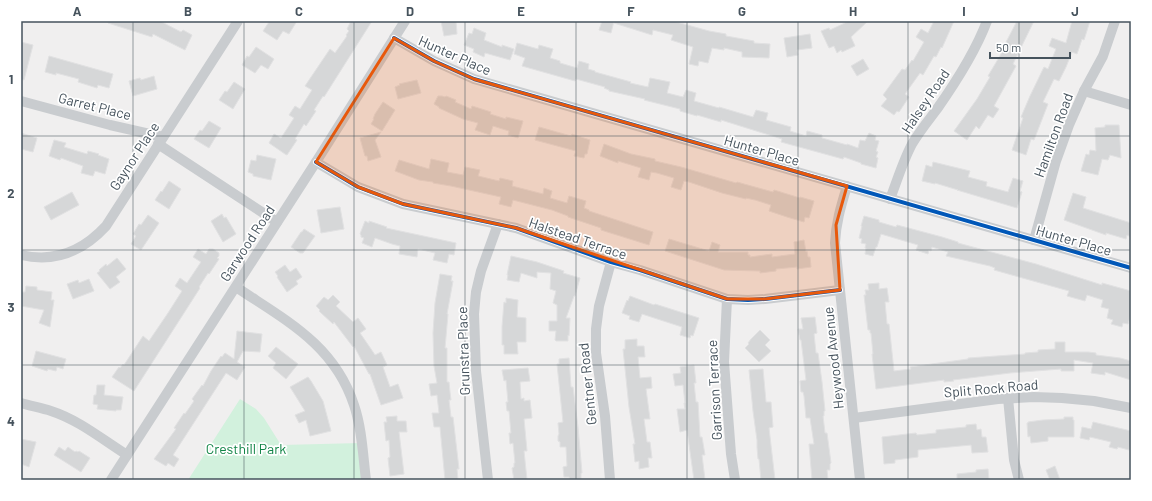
<svg xmlns="http://www.w3.org/2000/svg" width="1152" height="501" font-family="Barlow,sans-serif">
  <style>
    .green { fill: #d2f1dd }
    .building { fill: #d6d7d8; stroke: #e1e1e2 }
    .lines { fill: none; stroke-linecap: round; stroke-linejoin: round }
    .street { stroke: #c9cccf; stroke-width: 10 }
    .cycleway-casing { stroke: #fff; stroke-width: 6 }
    .cycleway { stroke: #0057b8; stroke-width: 4 }
    .marked { fill: #e8590c; fill-opacity: 0.2; stroke: #e8590c; stroke-width: 3; stroke-linejoin: round }
    .grid { fill: none; stroke: #46535d; stroke-width: 1; stroke-opacity: 0.55 }
    .labels { text-anchor: middle; dominant-baseline: central; stroke-width: 3.5; stroke-linejoin: round; paint-order: stroke }
    .street-label { font-size: 14px; fill: #46535d; stroke: #fff }
    .park-label { font-size: 14px; fill: #118446; stroke: #fff }
    .neatline { fill: none; stroke: #46535d; stroke-width: 1.5 }
    .grid-label { font-size: 13px; text-anchor: middle; font-weight: bold; fill: #46535d }
  </style>
  <rect width="100%" height="100%" fill="#f0efef"/>
  <path class="green" d="M240,399L256,409L264,418L281,445L361,443L366,480H188Z"/>
  <g class="building">
    <path d="M108,21H160L181,32L183,30L192,35L185,50L153,34L152,37L108,23Z"/>
    <path d="M268,21H297L289,34L283,31L277,40L263,31L269,22Z"/>
    <path d="M351,21H372L324,97L323,96L314,110L316,111L306,126L304,124L295,139L297,140L287,155L285,154L269,143L274,134L281,138L294,118L289,115L295,106L300,109L312,90L305,86L330,49L335,53L347,36L346,35L349,31L347,29Z"/>
    <path d="M441,21H456L457,34L444,36Z"/>
    <path d="M602,21H614L611,33L599,30Z"/>
    <path d="M614,21H673L709,31L726,34V36L754,41V43L770,44L769,58L742,57V52L724,48V50L712,48L708,63L699,61L698,66L689,64L693,47L671,40L673,35L653,30L652,35L614,23Z"/>
    <path d="M849,21H868L851,37L855,46L842,52L841,50L837,53L834,46L829,48L821,31L829,28L830,30Z"/>
    <path d="M934,21H954L942,48L941,47L936,57L934,56L923,75L920,73L905,94L909,97L899,112L897,111L894,115L881,106L887,99L883,95L902,69L905,70L912,60L913,61L924,42L916,37L921,29L928,33Z"/>
    <path d="M1017,21H1034L1013,64L1016,66L994,106L999,109L993,118L988,115L979,129L976,126L967,140L954,131L977,99L990,77L988,76L1004,49L1003,48Z"/>
    <path d="M1072,21H1090L1084,40L1082,39L1077,54L1072,52L1066,67L1059,81L1054,79L1043,102L1048,104L1034,140L1031,139L1026,155L1012,150L1023,118L1021,117L1030,96L1044,67L1048,69L1056,49L1049,46L1052,38L1066,43Z"/>
    <path d="M474,28L486,33L484,40L502,47V45L514,49L510,60L485,53L484,57L473,52L474,49L464,45L469,33L472,34Z"/>
    <path d="M810,34L812,48L797,50L798,55L787,57L784,38Z"/>
    <path d="M21,42L33,45L24,80L21,79Z"/>
    <path d="M517,43L538,49L539,45L553,49L550,58L560,61V63L577,68L579,61L589,64L588,69L595,71V72L631,82L630,83L648,87L650,78L670,82L667,93L683,97L686,90L696,93L694,101L719,108V107L753,117L756,110L768,113L766,120L791,127L790,131L806,136L807,131L822,135V138L847,145V144L858,148L860,140L865,141L869,133L876,136L875,140L879,141L876,151L878,152L876,157L878,158L876,168L861,164V163L844,157L843,159L781,142L782,139L721,120V122L697,115V116L680,111V109L644,100L645,99L609,91V90L604,88L605,87L576,79L575,81L522,66L525,58L514,54Z"/>
    <path d="M256,47L274,59L268,69L261,65L255,73L242,65L247,56L249,57Z"/>
    <path d="M49,56L113,74L109,88L98,85L97,88L78,82L79,79L56,73V75L45,72Z"/>
    <path d="M863,59L869,69L857,76L851,66Z"/>
    <path d="M154,76L157,89L133,96L129,81L140,78L141,80Z"/>
    <path d="M417,80L421,93L398,99L395,87L400,85L399,84Z"/>
    <path d="M234,82L245,89L233,109L219,100L225,91L227,92Z"/>
    <path d="M438,96H442L445,97L446,96L456,100L455,102L471,109L472,106L491,112L490,114L506,119V117L523,121L518,138L508,135L509,131L493,126L490,135L475,130L478,123L463,119L439,108V107L434,104Z"/>
    <path d="M383,102L395,110L382,131L371,124L374,119H373L375,114Z"/>
    <path d="M209,121L221,128L209,148L194,139L200,130L202,131Z"/>
    <path d="M1105,125H1119L1121,158L1110,155L1108,160L1102,159L1098,175L1081,171L1086,154L1089,155L1090,150L1096,151L1095,128L1105,127Z"/>
    <path d="M539,127L571,136L572,134L590,140L587,154H585L584,158L574,156L576,151L535,140Z"/>
    <path d="M381,132L375,140L381,157L368,161L367,156H365L360,138Z"/>
    <path d="M21,133L37,138L33,152L21,149Z"/>
    <path d="M54,140L66,143L64,147L87,154L88,151L99,154L98,155L109,159L105,174L95,171L93,176L81,173L83,166L61,158L60,160L49,156Z"/>
    <path d="M604,144L631,154L655,159V161L681,167L736,183L737,182L744,184L773,192L774,190L800,198V197L814,201L809,218L805,217L804,222L787,217L769,211L771,205L755,200L746,198V199L722,193L689,182L684,181L681,190L671,187L674,178L657,173L651,172L649,180L638,177L641,168L618,161V163L600,156Z"/>
    <path d="M257,155L276,159L271,180L253,176V174L248,172L251,160L256,161Z"/>
    <path d="M431,159L449,163L447,172L463,175L465,167L480,170L478,176L499,181L500,178L513,181L512,186L543,194L544,188L552,191L550,198L567,203L569,196L586,201L584,208L589,210V211L653,232L649,245L601,230V228L568,217V216L552,210L513,200L511,207L499,204L501,197L451,186L433,183V182L419,180L395,171L399,160L429,169Z"/>
    <path d="M933,162L970,171L968,177L987,182L986,186L1008,192L1013,178L1023,181L1020,191L1022,192L1017,208L957,190H958L935,183V184L922,181L926,165L932,167Z"/>
    <path d="M169,181L181,189L169,209L155,200L161,191L162,192Z"/>
    <path d="M72,192L79,205L51,220L44,207Z"/>
    <path d="M1073,193L1086,197L1083,208L1131,223V237L1127,235L1126,239L1106,233V235L1064,220Z"/>
    <path d="M340,207L344,229L321,233L317,210Z"/>
    <path d="M222,214L224,218L226,217L236,234L223,242L211,221Z"/>
    <path d="M148,215L159,223L141,250L131,244L136,236L133,234L139,224L141,225Z"/>
    <path d="M864,216L879,220V222L896,227L897,225L942,237L958,242V243L1036,264L1102,285V283L1131,291V314L1128,324L1123,323L1122,327L1111,324L1113,320L1107,318L1109,309L1101,307L1103,300L1087,295L1085,301L1067,296L1069,291L994,270L995,268L990,266L946,256L948,252L932,247L931,251L929,250L928,254L916,250L918,245L881,234L877,247H876L873,256L865,254L866,248H865L866,244L861,243L862,239L859,238L862,226H861Z"/>
    <path d="M365,221L369,223V221L387,227L386,228L456,243L454,255L449,254L447,263L433,260L435,253L418,249L417,257L399,254L400,246L392,244L375,238L372,247L362,243L364,238L361,237V235L360,234Z"/>
    <path d="M304,229L315,236L303,253H300L291,247L301,232H302Z"/>
    <path d="M669,239L709,251L712,242L720,245L718,252H748V255H750V257L772,254V257L795,254L794,242L804,240L806,252L807,251L808,257H810L811,267L797,269V267L776,269V271L760,273V271L724,270L665,251Z"/>
    <path d="M198,249L206,254L209,249H213L219,253V256L217,258L219,259L209,274L208,273L199,287L200,288L134,391L112,377L119,367L120,368L123,364L124,365L143,336L149,341L168,313L182,291L175,286L180,278L187,283L201,262L193,257Z"/>
    <path d="M511,256L537,262L564,271L563,273L580,278L575,296H574L566,318H570L569,336L568,335V341H556L555,340L556,331H549V321H557V305L553,303L556,291L550,289L551,273L537,272V278L521,273L519,282L507,280L508,275H507Z"/>
    <path d="M117,258L126,269L116,277L120,282L110,289L97,273L100,271L99,270L106,264L107,266Z"/>
    <path d="M285,265L290,272L296,268L302,277L296,281L298,284L287,292L277,277L278,276L275,272Z"/>
    <path d="M440,274L452,276L451,281H453L447,314H448L445,348H447V382H449L450,392L451,400H449L451,417H453L459,469H457L458,480H445L440,427H434L432,413H439L437,395L431,396L429,384L437,383L434,366L433,333L435,303Z"/>
    <path d="M89,279L94,291L73,299L67,284L78,280L79,283Z"/>
    <path d="M879,283V289L887,288L889,302H885L887,324H889L894,371L911,369L910,367L968,359V358L1025,354V353L1038,352V350L1055,349V342H1065V352H1088L1096,353V355L1120,358L1131,361V380L1105,372V375L1091,373L1093,363L1074,360V371H1061V369L1010,373L953,380L954,381L944,382V380L876,389L872,354H873L871,333H870V330H868L864,295H866L865,290H869L868,284Z"/>
    <path d="M26,286L37,287V290L52,292L51,300H54L50,327L39,323L44,310L21,306V292H25Z"/>
    <path d="M333,295L340,302L336,306L353,322L358,318L366,329L360,333L371,349L375,355L381,352L387,365L383,367L390,387L398,384L403,398L381,405L370,374H369L354,346L353,347L334,322L333,324L319,311L320,310L316,306L324,297L328,300Z"/>
    <path d="M630,296L654,305L655,304L699,318L693,336L691,335L690,338L680,335L682,327L642,314L639,322L629,319L630,316L622,313L627,300L628,301Z"/>
    <path d="M506,298L518,300L517,317L526,318V342H517L518,354H504V345H502V327L504,302L506,303Z"/>
    <path d="M815,317L817,333L814,334L816,353H818L822,382L825,411H824V416H823L825,433H827L831,463L830,464V470H827L828,480H812L809,444H814L810,418H806L804,396L803,392H801L800,381L806,380L801,340H800L798,329H803L801,318Z"/>
    <path d="M760,330L770,340L765,345L771,351L759,362L745,348L749,344L748,343L751,339Z"/>
    <path d="M237,331L262,334L260,352L243,351L237,362L245,367L237,380L226,373L173,455L179,459L174,467L168,463L166,466L154,459L176,429L174,428L184,413L185,414L194,401L192,399L202,385L203,386L211,371L221,356L222,357L225,353L234,359Z"/>
    <path d="M637,339V346H644L645,357H638L640,378L651,377L652,388L646,389L650,419H644L647,442H650L652,458H648L649,467L639,469V461L635,462L633,444H635L629,407L623,349H625V340Z"/>
    <path d="M276,347L298,364L286,379L273,368L276,363L268,356Z"/>
    <path d="M36,351L66,359L63,369L57,367L56,371L48,369L47,371L32,366Z"/>
    <path d="M569,358L571,387H573L578,427L582,473H581V479L570,480L569,477H564L563,467L567,466L566,447H560V442L558,441V436L559,434L558,423L563,422L557,364H559V359Z"/>
    <path d="M694,365L696,383H694L696,402H698L700,437H702L705,455H702L705,480H694L687,430L680,432L677,409H685L684,403H685L683,385L675,386L673,374L681,373L680,367Z"/>
    <path d="M528,368L530,381L520,382L521,399L524,398V401L530,400L532,418L524,419L527,451H524L527,480H514L512,468L514,467V463H515L513,443L510,444L509,433H511L509,411H507L506,402H508L506,380L504,381L502,370Z"/>
    <path d="M763,369L766,402H771L773,427L769,428L775,480H761L759,459H758L757,447V440L753,411L749,370Z"/>
    <path d="M308,377L311,381L323,401L331,431L310,436L306,420L299,423L295,415L305,411L290,387Z"/>
    <path d="M97,385H105L104,395L123,397L121,410H116V411L97,409L98,405L93,404L94,395H96Z"/>
    <path d="M397,416V421H406L407,432H399L404,474L390,476L388,458L390,457L389,440L386,441L384,422H387L386,417Z"/>
    <path d="M1064,417H1073V420H1074V437H1048V441L1031,443L1030,436L1028,437L1027,423H1028V422L1043,420L1064,419Z"/>
    <path d="M1093,422L1131,431V441L1129,450L1118,447L1117,449L1109,447L1111,442L1090,437L1089,440L1080,438L1082,427L1091,429Z"/>
    <path d="M976,424L977,430L981,429L982,437H986L988,452L972,453L971,445L918,450V457L895,460V463L884,464L882,437L916,433L917,435L936,433V430L966,427V425Z"/>
    <path d="M21,439L36,442L29,467L21,464Z"/>
    <path d="M59,447L65,451L68,447L75,452L76,451L78,452L79,451L90,458L81,472L54,455Z"/>
    <path d="M1055,466L1060,480H1050L1046,470Z"/>
    <path d="M988,469L989,480H957V474L976,472V470Z"/>
  </g>
  <g class="lines">
    <g class="street">
      <path d="M394,38L434,61L474,79L1131,268"/>
      <path d="M1084,91L1131,105"/>
      <path d="M21,101L110,125L163,137"/>
      <path d="M158,144L277,222"/>
      <path d="M316,162L358,187L403,204L516,228L611,262L640,270L727,299L748,300L765,299L840,290"/>
      <path d="M847,186C841,206 836,222 835,243L860,480"/>
      <path d="M890,199C897,181 903,161 912,144C919,132 928,121 937,109C956,82 975,53 987,21"/>
      <path d="M1034,240L1056,161L1069,125L1084,91L1103,56L1115,21"/>
      <path d="M21,255C55,263 83,251 106,226L238,21"/>
      <path d="M236,287C285,320 334,344 354,405C362,428 363,456 366,480"/>
      <path d="M727,299L724,362L731,454L735,480"/>
      <path d="M1008,398L1014,460L1019,480"/>
      <path d="M21,403C31,406 42,408 51,411C79,420 103,440 127,455"/>
      <path d="M854,418L998,399L1034,397L1062,398L1094,401L1131,408"/>
      <path d="M111,480L316,162L405,21"/>
      <path d="M488,480L476,371L474,314L476,292L481,271L498,224"/>
      <path d="M610,480L605,416L596,353V329L599,306L611,262"/>
    </g>
    <g class="cycleway-casing">
      <g id="cycleway">
        <path d="M394,38L434,61L474,79L1131,268"/>
        <path d="M316,162L358,187L403,204L516,228L611,262L640,270L727,299L748,300L765,299L840,290"/>
      </g>
    </g>
    <use href="#cycleway" class="cycleway"/>
  </g>
  <path class="marked" d="M394,38L434,61L474,79L847,186L836,225L840,290L765,299H727L516,228L403,204L358,187L316,162Z"/>
  <path class="grid" d="M133,21V480M244,21V480M354,21V480M465,21V480M576,21V480M687,21V480M798,21V480M908,21V480M1019,21V480M21,136H1131M21,250H1131M21,365H1131"/>
  <g class="labels">
    <g class="street-label">
      <text transform="translate(455 55) rotate(24)">Hunter Place</text>
      <text transform="translate(925 101) rotate(-56)">Halsey Road</text>
      <text transform="translate(95 106) rotate(14)">Garret Place</text>
      <text transform="translate(1053 135) rotate(-70)">Hamilton Road</text>
      <text transform="translate(762 150) rotate(16)">Hunter Place</text>
      <text transform="translate(134 156) rotate(-57)">Gaynor Place</text>
      <text transform="translate(578 238) rotate(19)">Halstead Terrace</text>
      <text transform="translate(1074 240) rotate(16)">Hunter Place</text>
      <text transform="translate(247 243) rotate(-57)">Garwood Road</text>
      <text transform="translate(463 351) rotate(-92)">Grunstra Place</text>
      <text transform="translate(833 358) rotate(-96)">Heywood Avenue</text>
      <text transform="translate(587 384) rotate(-96)">Gentner Road</text>
      <text transform="translate(991 388) rotate(-5)">Split Rock Road</text>
      <text transform="translate(714 390) rotate(-93)">Garrison Terrace</text>
    </g>
    <g class="park-label">
      <text x="246" y="448">Cresthill Park</text>
    </g>
  </g>
  <rect width="1152" height="501" fill="none" stroke="#ffffff" stroke-width="44"/>
  <path d="M990 52v6h80v-6" fill="none" stroke="#46535d" stroke-width="2"/>
  <text x="996" y="52" font-size="12" fill="#46535d" stroke="#ffffff" stroke-width="3" paint-order="stroke">50 m</text>
  <rect x="22" y="22" width="1108" height="457" class="neatline"/>
  <g class="grid-label">
    <text x="77" y="16">A</text>
    <text x="188" y="16">B</text>
    <text x="299" y="16">C</text>
    <text x="410" y="16">D</text>
    <text x="521" y="16">E</text>
    <text x="631" y="16">F</text>
    <text x="742" y="16">G</text>
    <text x="853" y="16">H</text>
    <text x="964" y="16">I</text>
    <text x="1075" y="16">J</text>
    <text x="11" y="84">1</text>
    <text x="11" y="198">2</text>
    <text x="11" y="312">3</text>
    <text x="11" y="426">4</text>
  </g>
</svg>
